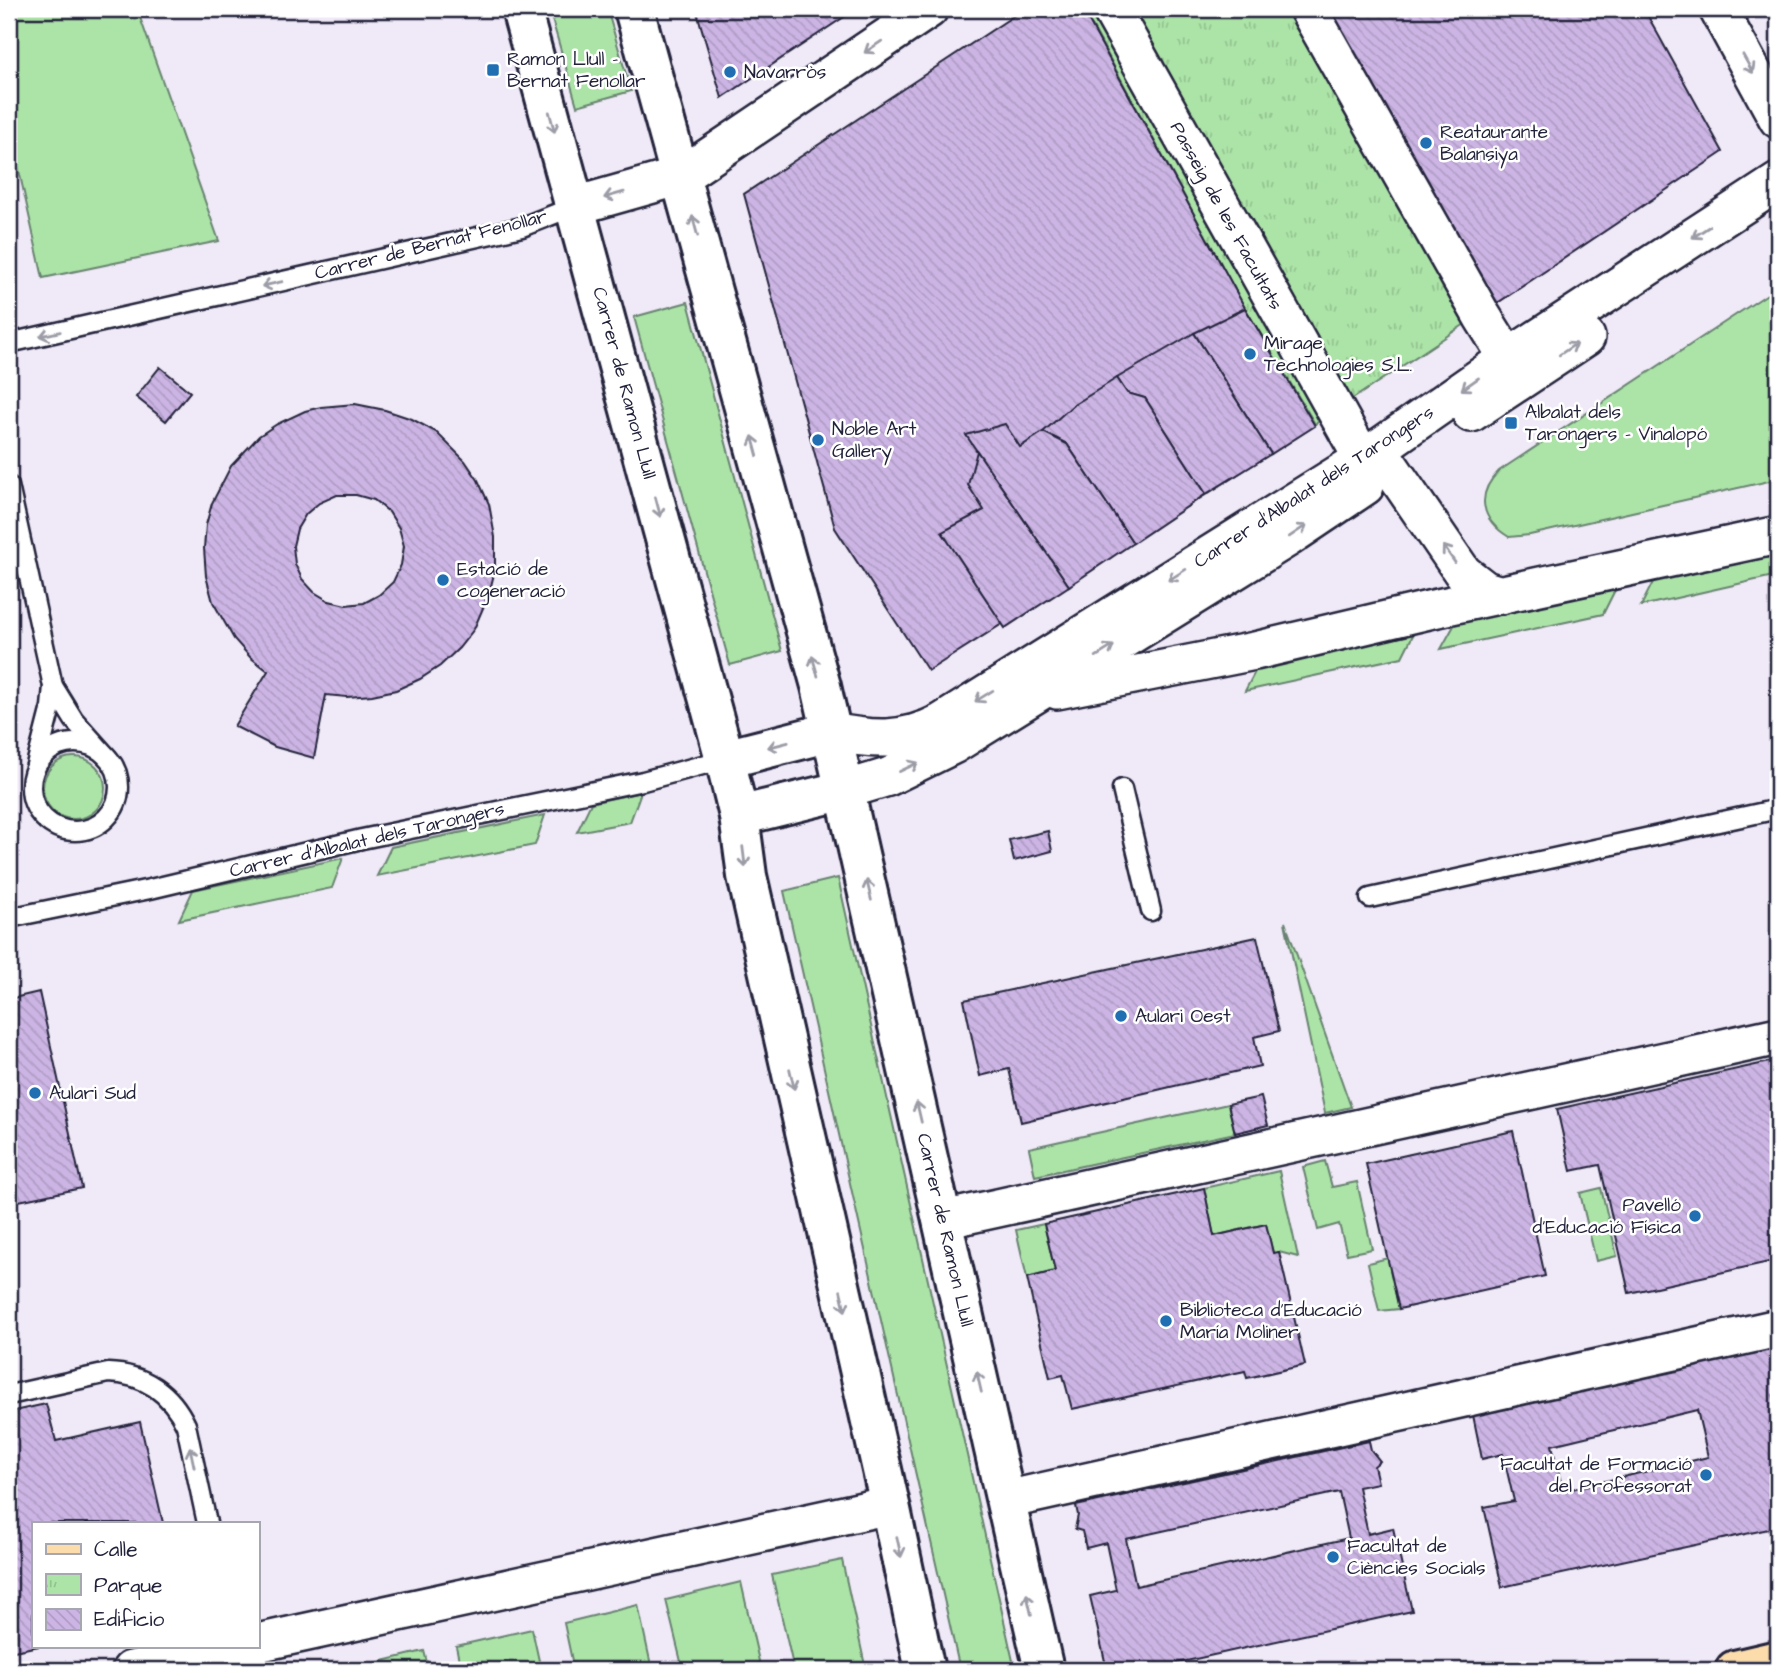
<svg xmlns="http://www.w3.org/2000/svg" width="1787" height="1679" font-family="'Architects Daughter',sans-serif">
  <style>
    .green { fill: #ace4a7; stroke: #678371; stroke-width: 2 }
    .park { fill: url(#park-tufts); stroke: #678371; stroke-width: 2 }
    .building { fill: url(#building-back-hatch); stroke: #22223b; stroke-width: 2; fill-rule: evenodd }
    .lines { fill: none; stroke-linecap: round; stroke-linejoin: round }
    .lane-casing { stroke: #22223b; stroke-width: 23 }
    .street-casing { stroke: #22223b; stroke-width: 42 }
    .secondary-casing { stroke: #22223b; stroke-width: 44 }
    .primary-casing { stroke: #22223b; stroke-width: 44 }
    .lane { stroke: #fff; stroke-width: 18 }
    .street { stroke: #fff; stroke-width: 37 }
    .secondary { stroke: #fff; stroke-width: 38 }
    .primary { stroke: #fcdcab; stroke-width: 38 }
    .oneway { stroke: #9c9ca7 }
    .poi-dot { fill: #1f6fb2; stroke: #fff; stroke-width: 2.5 }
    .labels { text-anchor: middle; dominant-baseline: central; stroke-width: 5; stroke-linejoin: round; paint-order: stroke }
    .poi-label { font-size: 19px; fill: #22223b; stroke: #fff; text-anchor: start }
    .street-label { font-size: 19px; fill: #22223b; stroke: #fff }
  </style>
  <defs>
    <pattern id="park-tufts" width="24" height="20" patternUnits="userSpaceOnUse" patternTransform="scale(1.75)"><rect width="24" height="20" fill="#ace4a7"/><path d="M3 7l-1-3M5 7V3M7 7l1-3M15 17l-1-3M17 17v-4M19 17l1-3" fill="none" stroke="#94c391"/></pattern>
    <pattern id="building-back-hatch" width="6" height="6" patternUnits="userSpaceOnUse" patternTransform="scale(1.75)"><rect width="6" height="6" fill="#ccb5e4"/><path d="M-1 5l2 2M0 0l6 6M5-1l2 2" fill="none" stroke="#af9bc4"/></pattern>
  </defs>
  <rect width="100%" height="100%" fill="#f0e9f7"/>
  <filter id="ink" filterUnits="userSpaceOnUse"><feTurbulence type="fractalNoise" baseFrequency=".0143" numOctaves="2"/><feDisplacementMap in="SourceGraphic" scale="14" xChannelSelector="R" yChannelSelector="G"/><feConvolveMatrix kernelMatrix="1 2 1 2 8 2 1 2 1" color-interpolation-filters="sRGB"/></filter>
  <g filter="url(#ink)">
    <g class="green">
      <path d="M9,9H137L219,241L43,278L9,126Z"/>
      <path d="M549,9H607L631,91L577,106Z"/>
      <path d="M1778,287V479L1530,535L1509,537C1481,520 1475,495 1499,471Z"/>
      <path d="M688,302L782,651L730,665L634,317Z"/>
      <path d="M1778,551V575L1641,606L1655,578Z"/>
      <path d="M1617,586L1603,614L1441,649L1456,622Z"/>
      <path d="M1416,629L1402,657L1245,691L1259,664Z"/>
      <circle cx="74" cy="788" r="31"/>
      <path d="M641,792L630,822L577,832L591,803Z"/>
      <path d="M545,815L535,845L377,876L391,847Z"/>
      <path d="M343,858L332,888L179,920L193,890Z"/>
      <path d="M838,878L1015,1670H960L784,891Z"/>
      <path d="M1285,922L1351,1107L1325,1113Z"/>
      <path d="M1228,1104L1235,1133L1035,1176L1029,1148Z"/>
      <path d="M1325,1161L1332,1187L1357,1182L1372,1249L1347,1254L1339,1224L1318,1230L1303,1167Z"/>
      <path d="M1279,1171L1298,1257L1279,1252L1273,1253L1266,1224L1214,1236L1204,1188Z"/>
      <path d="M1601,1188L1617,1256L1596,1261L1580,1193Z"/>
      <path d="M1044,1224L1055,1271L1027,1278L1016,1230Z"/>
      <path d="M1388,1258L1399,1309L1379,1311L1368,1263Z"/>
      <path d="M842,1560L866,1670H794L772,1575Z"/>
      <path d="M741,1582L761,1670H683L666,1600Z"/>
      <path d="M638,1605L652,1670H574L564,1623Z"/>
      <path d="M532,1629L541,1670H461L456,1646Z"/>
      <path d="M424,1651L429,1670H354V1668Z"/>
    </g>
    <path class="park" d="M1083,9H1311L1489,308L1315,424L1245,308Z"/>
    <g class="building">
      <path d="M696,9H856L722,98Z"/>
      <path d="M1024,9H1082L1245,308L1314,426L928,671L835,528L744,194Z"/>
      <path d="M1323,9H1644L1723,152L1490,308Z"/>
      <path d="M1245,308L1315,426L1271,454L1194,333Z"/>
      <path d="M1194,333L1271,454L1206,494L1145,398L1127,393L1117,378Z"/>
      <path d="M160,367L190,392L166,421L136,397Z"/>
      <path d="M1117,378L1127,393L1145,398L1206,494L1133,543L1067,444L1043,432L1072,406Z"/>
      <path d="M355,404L385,410L412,419L436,432L465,461L478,480L489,504L495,537V570L489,594L474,629L459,648L440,666L420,679L396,690L372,695L347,697L326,695L314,758L275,747L234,726L268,671L250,657L234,639L213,602L206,576L204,548L206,525L212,503L231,466L259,436L277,424L305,411L321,407ZM337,495H356L374,500L389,512L399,528L404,546L401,565L393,582L379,595L364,603L346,605L329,601L314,592L302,579L295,564L293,546L297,529L306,514L319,503Z"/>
      <path d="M1005,424L1020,447L1043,432L1067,444L1133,543L1069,586L966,435Z"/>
      <path d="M977,451L1069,586L1005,628L942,532L984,510L968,485Z"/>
      <path d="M1048,831L1052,851L1014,861L1009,840Z"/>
      <path d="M1257,937L1279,1031L1254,1037L1260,1066L1021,1122L1009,1069L980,1076L964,1000Z"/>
      <path d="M39,992L82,1188L9,1203V999Z"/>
      <path d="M1778,1060V1260L1629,1293L1600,1165L1571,1171L1557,1109Z"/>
      <path d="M1261,1097L1268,1125L1235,1133L1228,1104Z"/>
      <path d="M1513,1131L1545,1276L1399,1309L1366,1164Z"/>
      <path d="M1204,1188L1214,1236L1266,1224L1273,1253L1279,1252L1305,1365L1247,1378L1245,1371L1072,1409L1063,1375L1050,1378L1027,1278L1055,1271L1044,1224Z"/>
      <path d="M1778,1347V1394L1773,1395L1778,1420V1527L1502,1587L1484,1507L1514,1501L1503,1454L1482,1459L1473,1415ZM1697,1410L1708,1457L1563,1491L1552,1445Z"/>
      <path d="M46,1404L56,1441L140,1422L163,1523H33V1646H39L9,1652V1412Z"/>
      <path d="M1369,1441L1371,1450L1380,1461L1374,1466L1378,1483L1358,1487L1368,1534L1393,1528L1412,1611L1146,1670H1107L1090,1596L1116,1590L1106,1543L1086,1548L1082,1531L1075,1529L1078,1515L1076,1506ZM1339,1492L1349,1538L1136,1586L1126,1539Z"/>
    </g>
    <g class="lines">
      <g class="lane-casing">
        <g id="lane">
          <path d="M9,343L522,227L575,206"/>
          <path d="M9,486L53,686L74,720L108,758"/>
          <circle cx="75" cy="787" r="44"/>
          <path d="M36,765L51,707L53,686"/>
          <path d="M1122,789L1151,911"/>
          <path d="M1370,898L1778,809"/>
          <path d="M9,918L150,889L362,839L643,781L725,759"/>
          <path d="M9,1395L108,1373C144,1374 171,1393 186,1425L207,1523"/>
        </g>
      </g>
      <g class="street-casing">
        <g id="street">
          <path d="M1111,9L1363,459"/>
          <path d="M1308,9L1482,316L1521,379"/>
          <path d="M1718,9L1778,119"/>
          <path d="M575,206L681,176L929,9"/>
          <path d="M1471,413L1586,337"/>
          <path d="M1378,449L1463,573L1485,590L1501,595"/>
          <path d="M1057,690L1255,651L1433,609L1778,535"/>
          <path d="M831,732C872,740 902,743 941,723L1363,459L1508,358L1778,182"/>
          <path d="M845,790L888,777L953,745L1289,537L1365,486"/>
          <path d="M943,1220L1778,1036"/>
          <path d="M1006,1500L1778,1328"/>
          <path d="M257,1643L890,1505"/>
          <path d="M131,1670L243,1646"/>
        </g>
      </g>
      <g class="secondary-casing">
        <g id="secondary">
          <path d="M521,9L725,759L739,816L747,876L890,1505L925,1670"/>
          <path d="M634,9L821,686L1044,1670"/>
          <path d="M725,759L831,732"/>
          <path d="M739,816L845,790"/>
        </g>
      </g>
      <g class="primary-casing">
        <path id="primary" d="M1735,1670L1778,1660"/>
      </g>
      <use href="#lane" class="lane"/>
      <use href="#street" class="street"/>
      <use href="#secondary" class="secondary"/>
      <use href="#primary" class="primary"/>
    </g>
    <defs><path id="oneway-shaft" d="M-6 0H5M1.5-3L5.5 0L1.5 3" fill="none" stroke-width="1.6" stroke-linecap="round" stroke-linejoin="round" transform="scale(1.75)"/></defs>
    <g class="oneway">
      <use href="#oneway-shaft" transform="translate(873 47) rotate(146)"/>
      <use href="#oneway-shaft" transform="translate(1748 64) rotate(61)"/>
      <use href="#oneway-shaft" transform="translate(552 122) rotate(75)"/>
      <use href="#oneway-shaft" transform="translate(614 195) rotate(164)"/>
      <use href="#oneway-shaft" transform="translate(695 226) rotate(-105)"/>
      <use href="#oneway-shaft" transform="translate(1701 232) rotate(147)"/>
      <use href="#oneway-shaft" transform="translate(272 284) rotate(167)"/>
      <use href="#oneway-shaft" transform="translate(50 334) rotate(167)"/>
      <use href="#oneway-shaft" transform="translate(1568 349) rotate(-34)"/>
      <use href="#oneway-shaft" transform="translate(1470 384) rotate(145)"/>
      <use href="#oneway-shaft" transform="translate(755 446) rotate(-105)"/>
      <use href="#oneway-shaft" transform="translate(658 507) rotate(75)"/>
      <use href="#oneway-shaft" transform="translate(1298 531) rotate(-34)"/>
      <use href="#oneway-shaft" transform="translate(1449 554) rotate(-125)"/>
      <use href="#oneway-shaft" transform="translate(1177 575) rotate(148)"/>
      <use href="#oneway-shaft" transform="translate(1105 651) rotate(-32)"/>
      <use href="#oneway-shaft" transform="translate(815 666) rotate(-106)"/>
      <use href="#oneway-shaft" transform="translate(984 696) rotate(148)"/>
      <use href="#oneway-shaft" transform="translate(778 745) rotate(166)"/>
      <use href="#oneway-shaft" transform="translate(909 767) rotate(-26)"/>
      <use href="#oneway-shaft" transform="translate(744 857) rotate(83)"/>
      <use href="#oneway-shaft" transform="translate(869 890) rotate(-103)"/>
      <use href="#oneway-shaft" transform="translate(792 1079) rotate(77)"/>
      <use href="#oneway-shaft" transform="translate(919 1112) rotate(-103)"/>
      <use href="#oneway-shaft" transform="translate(843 1301) rotate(77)"/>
      <use href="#oneway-shaft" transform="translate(979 1382) rotate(-103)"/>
      <use href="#oneway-shaft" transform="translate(192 1457) rotate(-102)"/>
      <use href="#oneway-shaft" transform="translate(899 1547) rotate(78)"/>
      <use href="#oneway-shaft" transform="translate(1029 1604) rotate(-103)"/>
    </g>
  </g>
  <g class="poi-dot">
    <rect x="486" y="63" width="14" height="14" rx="3.5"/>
    <circle cx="730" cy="72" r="7"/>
    <circle cx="1426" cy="143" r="7"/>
    <circle cx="1250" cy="354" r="7"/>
    <rect x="1504" y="416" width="14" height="14" rx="3.5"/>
    <circle cx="818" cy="440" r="7"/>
    <circle cx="443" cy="580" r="7"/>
    <circle cx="1121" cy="1016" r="7"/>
    <circle cx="35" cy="1093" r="7"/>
    <circle cx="1695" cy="1216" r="7"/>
    <circle cx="1166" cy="1321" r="7"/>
    <circle cx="1706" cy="1475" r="7"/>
    <circle cx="1333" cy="1557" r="7"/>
  </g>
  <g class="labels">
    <g class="poi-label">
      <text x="507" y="59">Ramon Llull -<tspan x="507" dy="22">Bernat Fenollar</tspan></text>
      <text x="744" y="72">Navarròs</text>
      <text x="1440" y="132">Reataurante<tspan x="1440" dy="22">Balansiya</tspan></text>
      <text x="1264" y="343">Mirage<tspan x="1264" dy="22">Technologies S.L.</tspan></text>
      <text x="1525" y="412">Albalat dels<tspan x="1525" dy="22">Tarongers - Vinalopó</tspan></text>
      <text x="832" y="429">Noble Art<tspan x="832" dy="22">Gallery</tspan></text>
      <text x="457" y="569">Estació de<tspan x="457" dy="22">cogeneració</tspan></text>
      <text x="1135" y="1016">Aulari Oest</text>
      <text x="49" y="1093">Aulari Sud</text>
      <text x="1681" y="1205" text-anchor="end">Pavelló<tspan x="1681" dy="22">d'Educació Física</tspan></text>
      <text x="1180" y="1310">Biblioteca d'Educació<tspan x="1180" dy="22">María Moliner</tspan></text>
      <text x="1692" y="1464" text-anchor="end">Facultat de Formació<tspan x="1692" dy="22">del Professorat</tspan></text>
      <text x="1347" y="1546">Facultat de<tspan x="1347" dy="22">Ciències Socials</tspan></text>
    </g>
    <g class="street-label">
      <text transform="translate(1226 216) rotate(61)">Passeig de les Facultats</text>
      <text transform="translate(431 245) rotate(-14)">Carrer de Bernat Fenollar</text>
      <text transform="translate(624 383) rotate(75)">Carrer de Ramon Llull</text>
      <text transform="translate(1314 487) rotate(-33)">Carrer d'Albalat dels Tarongers</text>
      <text transform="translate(367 840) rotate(-13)">Carrer d'Albalat dels Tarongers</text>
      <text transform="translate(945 1230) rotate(77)">Carrer de Ramon Llull</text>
    </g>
  </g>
  <rect width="1787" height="1679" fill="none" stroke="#fff" stroke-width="35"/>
  <rect x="18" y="18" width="1752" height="1644" fill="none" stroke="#22223b" stroke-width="2.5" filter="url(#ink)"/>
  <rect x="32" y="1522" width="228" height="126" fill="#ffffff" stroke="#a7a7b1" stroke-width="2"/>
  <rect x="46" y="1544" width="35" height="10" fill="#fcdcab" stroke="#a7a7b1" stroke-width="2"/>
  <text x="94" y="1556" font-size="21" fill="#22223b">Calle</text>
  <rect x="46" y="1574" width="35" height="21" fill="url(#park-tufts)" stroke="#a7a7b1" stroke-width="2"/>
  <text x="94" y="1592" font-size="21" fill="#22223b">Parque</text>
  <rect x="46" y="1609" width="35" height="21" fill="url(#building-back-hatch)" stroke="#a7a7b1" stroke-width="2"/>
  <text x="94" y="1626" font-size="21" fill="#22223b">Edificio</text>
</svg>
